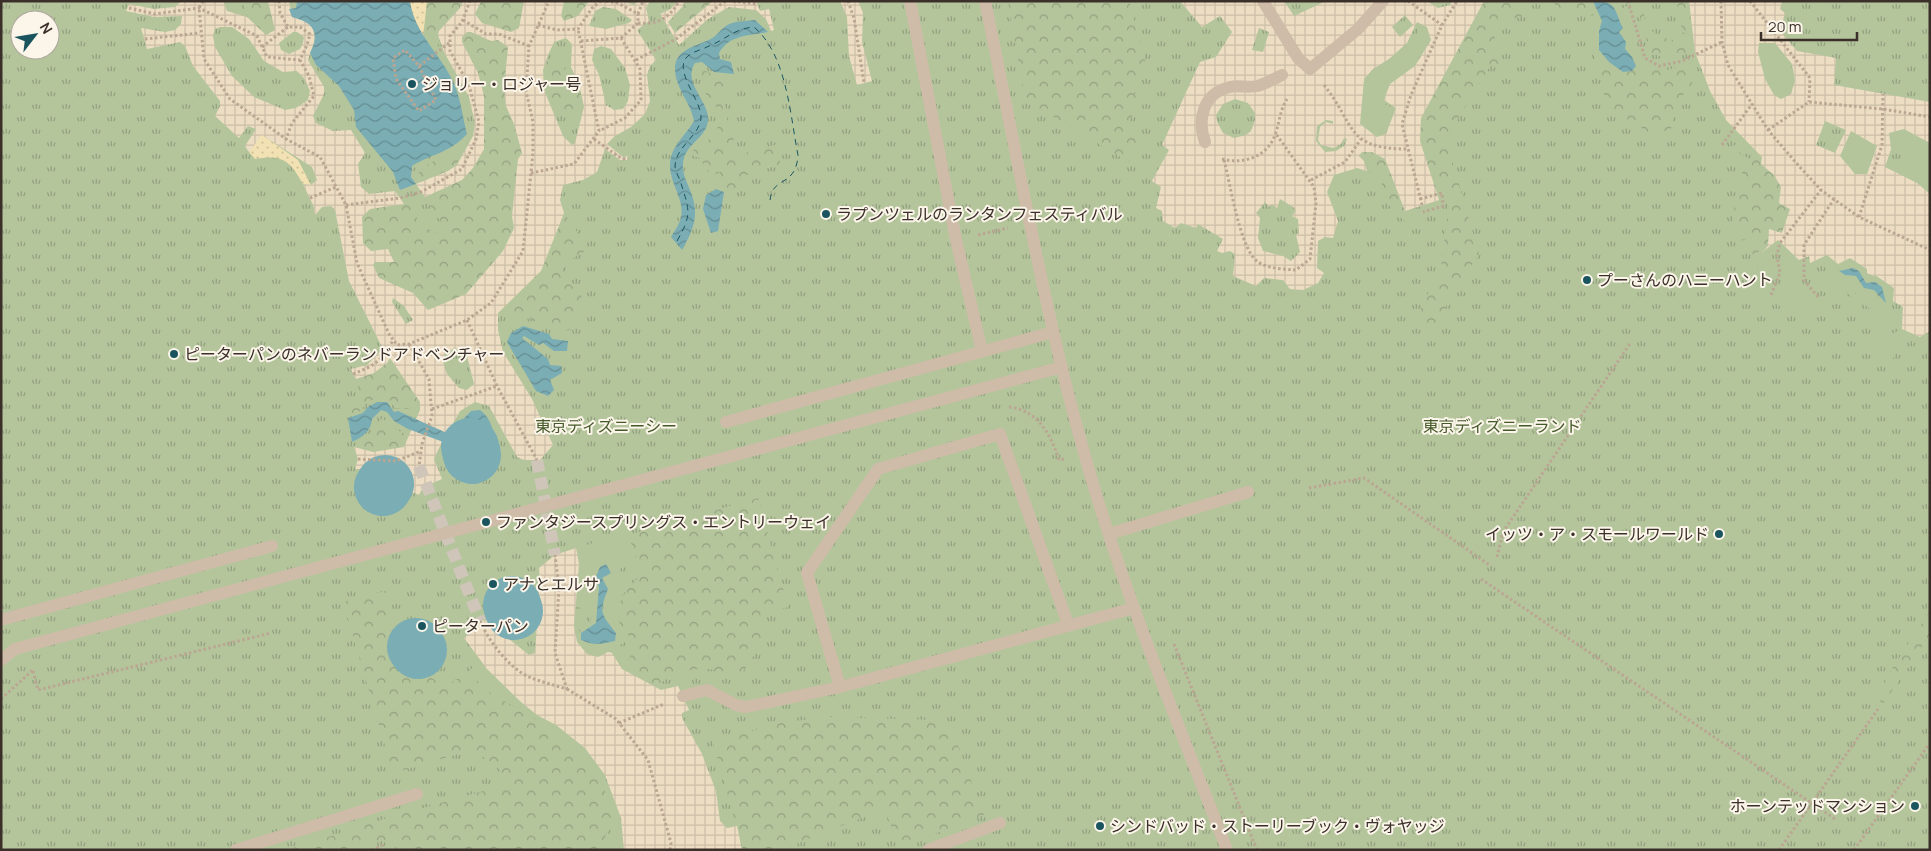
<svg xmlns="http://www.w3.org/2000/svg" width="1931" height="851" font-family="Manrope,'Noto Sans JP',sans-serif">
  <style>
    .grass { fill: url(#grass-tufts); fill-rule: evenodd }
    .forest { fill: url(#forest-crowns) }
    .sand { fill: url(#sand-dots) }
    .garden { fill: #b4c59c; fill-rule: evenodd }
    .plaza { fill: url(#plaza-grid); fill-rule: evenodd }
    .water { fill: url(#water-waves) }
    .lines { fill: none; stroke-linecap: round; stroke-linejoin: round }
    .river { stroke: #7aadb4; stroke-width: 58 }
    .ferry { stroke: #1a555f; stroke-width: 1; stroke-dasharray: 6 5; stroke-linecap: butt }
    .street-tunnel { stroke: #cfc5b9; stroke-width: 12; stroke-dasharray: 12 6; stroke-linecap: butt }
    .path { stroke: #baa692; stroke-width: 3; stroke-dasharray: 2.5 2.5; stroke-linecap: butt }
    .lane { stroke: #cebca8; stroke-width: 12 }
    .street { stroke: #cebca8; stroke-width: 12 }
    .lane-bridge { stroke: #cebca8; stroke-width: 12 }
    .poi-dot { fill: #1a555f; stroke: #fbf5ea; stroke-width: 2 }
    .labels { text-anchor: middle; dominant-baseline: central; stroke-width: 4; stroke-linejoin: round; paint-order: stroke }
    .poi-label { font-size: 16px; fill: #3a2f29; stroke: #fbf5ea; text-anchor: start }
    .park-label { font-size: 16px; fill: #455a2a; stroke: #fbf5ea }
  </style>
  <defs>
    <pattern id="grass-tufts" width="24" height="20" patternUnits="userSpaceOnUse" patternTransform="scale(1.25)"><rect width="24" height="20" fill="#b4c59c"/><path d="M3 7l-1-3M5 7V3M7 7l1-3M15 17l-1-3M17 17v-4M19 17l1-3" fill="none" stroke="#93a07f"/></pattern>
    <pattern id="forest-crowns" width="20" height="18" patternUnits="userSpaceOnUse" patternTransform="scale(1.25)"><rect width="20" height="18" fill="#b4c59c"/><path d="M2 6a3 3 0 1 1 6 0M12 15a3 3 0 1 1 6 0" fill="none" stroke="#93a07f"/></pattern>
    <pattern id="sand-dots" width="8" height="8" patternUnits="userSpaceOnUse" patternTransform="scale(1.25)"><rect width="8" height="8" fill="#f2e1b2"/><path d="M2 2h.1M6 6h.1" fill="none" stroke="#d0c199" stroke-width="1.8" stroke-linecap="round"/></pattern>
    <pattern id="plaza-grid" width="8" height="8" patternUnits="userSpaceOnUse" patternTransform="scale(1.25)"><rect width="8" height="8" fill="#eddec3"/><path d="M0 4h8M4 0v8" fill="none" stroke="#ccbfa8"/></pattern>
    <pattern id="water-waves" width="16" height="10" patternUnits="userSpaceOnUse" patternTransform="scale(1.25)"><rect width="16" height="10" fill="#7aadb4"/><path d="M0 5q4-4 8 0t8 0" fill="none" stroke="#658d92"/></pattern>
  </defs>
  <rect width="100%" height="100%" fill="#f4ebdd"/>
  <path class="grass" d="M1,1H1930V850H1ZM20,20H50V50H20Z"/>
  <g class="forest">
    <path d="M242,1H268L275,30L266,35L247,17Z"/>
    <path d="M427,1H463L460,8L439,31L438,35L441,42L434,48L430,37L424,34Z"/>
    <path d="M481,1H524L519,29L511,32L490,26L482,23L475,14Z"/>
    <path d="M564,1H589L578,16L564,21L561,17Z"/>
    <path d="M684,1H713L675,33L668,22L683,6Z"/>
    <path d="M1008,1H1129L1146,64L1132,92L1141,97L1125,131L1140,139L1129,162L1025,100Z"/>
    <path d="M1484,1H1521L1525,15L1491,26L1503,63L1490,66L1446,139L1479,254L1431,330L1416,318L1441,267L1449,202L1448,188L1435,190C1428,167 1417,143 1421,118Z"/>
    <path d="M1554,1H1593L1597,13L1592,16L1584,14L1580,10L1558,15Z"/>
    <path d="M1635,1L1643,3C1644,9 1644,18 1646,23C1655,40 1677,41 1694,44L1695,52C1679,56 1664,62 1650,51Z"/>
    <path d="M1673,1H1689L1692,36L1682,32L1679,8Z"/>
    <path d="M467,32C478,31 486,41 498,39L508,47L504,89L506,106L514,124L522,153L518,159L512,216L514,228L503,251L466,294L428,310L413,293L379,278L373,265L375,262L394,261C386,258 376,255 369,249C360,241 355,214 371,209C377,206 400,205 409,203L418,220L432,233L447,230L449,227L446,222L439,220L425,197L462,180L473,168L484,149L478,73L462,42V37Z"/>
    <path d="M563,58L566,79L579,84L584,107L568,116L551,109C545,93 540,79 546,62Z"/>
    <path d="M1609,62L1623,72L1632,71L1641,64L1663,71L1696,62L1692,84L1679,100L1673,120L1674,127L1654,136L1608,107L1600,82L1605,88L1608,79L1598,74Z"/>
    <path d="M704,70L719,78L736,79L738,88L722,92L737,155L775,145L781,164L741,177L736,188L727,192L718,183L720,172L716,174L706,169L700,158L691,155L695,147L715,136L720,120L715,104L709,99L703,89L701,72Z"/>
    <path d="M473,136C458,168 452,170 420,182L419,171C428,160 446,159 458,151C464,147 469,141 473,136Z"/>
    <path d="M1734,145L1742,155L1750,159L1753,152L1758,150L1767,170L1774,175L1781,187L1779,203L1791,209L1782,233L1769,234L1768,246L1753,255L1748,239L1739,241L1730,210L1734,209L1744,165L1733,158L1736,154L1727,149Z"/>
    <path d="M1362,152C1372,152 1378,152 1385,159L1409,220L1404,221L1387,203L1379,173L1367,171L1366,165L1359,156Z"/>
    <path d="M564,213L589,249L566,262L562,268L564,280L581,293L583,308L572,330L554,331L540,321L518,317L501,310C528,281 551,251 564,213Z"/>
    <path d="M390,357L420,402V410L395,408L390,400L377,398L366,403L361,411L348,414L359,390L356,379L374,373Z"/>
    <path d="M382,418L392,427L407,435L404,447L373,452L356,446L367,442Z"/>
    <path d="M758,498L788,607L760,615L766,639L739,677C704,664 686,667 655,686L622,669L638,644C608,621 613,604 637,579L636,557L628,535Z"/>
    <path d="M389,590C388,610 382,641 396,657L445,686L456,679H476C489,695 502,699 519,709C553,731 590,752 607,791C613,803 613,816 616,829H608L604,841L597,850H397L388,839L349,850H287L384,819L512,783L494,764L472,750L393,773L343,602Z"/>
    <path d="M1930,611V635L1883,704L1874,696Z"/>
    <path d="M826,717L939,720L952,729L984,815L900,847L884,809L781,850H743L713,742L780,723Z"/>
  </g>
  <g class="sand">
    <path d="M410,1H427L423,37L411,11Z"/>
    <path d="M261,134L298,160L311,185L303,184C290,161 283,154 255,159L249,152Z"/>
  </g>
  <g class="garden">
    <path d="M1627,6L1641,64L1636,66C1632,54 1622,47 1619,34C1617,25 1622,21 1617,11Z"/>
    <path d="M1597,13L1602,21C1597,37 1599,49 1609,62L1599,72L1601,65L1598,63L1602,62L1596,60L1587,43L1589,36L1586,26L1590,20L1586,21L1588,19L1584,14L1592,16Z"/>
    <path d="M1422,27L1427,33L1428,45C1421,55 1414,66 1405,74C1396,83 1383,86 1380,100L1385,105L1389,104L1391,111L1386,134L1377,137L1360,124L1364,79L1379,64C1386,64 1394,65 1400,60C1407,56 1418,37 1419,29Z"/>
    <path d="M1758,43H1774C1789,61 1799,69 1791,94L1781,99C1764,90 1757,61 1758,43Z"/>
    <path d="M1904,129L1930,143V194L1917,183L1898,171L1903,153L1891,149L1889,133Z"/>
    <path d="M1851,131L1877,146L1867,174H1855L1839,156Z"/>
    <path d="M1782,254L1800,267L1795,282L1816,301L1807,316L1786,301L1781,307L1774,303L1776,298L1774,296L1786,275Z"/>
    <path d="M1772,255C1775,272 1774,286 1762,300L1748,291L1758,272L1756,263Z"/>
    <path d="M1850,258L1894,288L1893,301L1888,305V322L1884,327L1870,319L1875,312L1842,290L1836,297L1824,289L1825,277L1837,270L1838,264ZM1853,268L1859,271L1865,282L1886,299L1885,303L1881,299L1874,303L1863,296L1859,299L1856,297L1855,292L1844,285L1845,275L1840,271Z"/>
    <path d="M1902,329L1909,333H1906L1896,344L1900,349L1890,362L1869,346L1881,331L1886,337Z"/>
    <path d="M616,535H628L636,559L631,561L629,565L621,568L615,581L618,588L623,591C617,615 613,626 636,641L635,644L623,642L619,647L628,659L622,669L612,653L608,652L598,657C580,651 577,642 574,624L581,633V640L613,629C600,617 602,604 608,589L602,581L606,564L599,567L595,578L599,587L596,623L591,626L590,607L581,610L579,607H575L578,587V548Z"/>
    <path d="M475,653C485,667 497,676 509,689C518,698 526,708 537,715C544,719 552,721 558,726C599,756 623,799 624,850H614C618,800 595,757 553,729C542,722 531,717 520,710C502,698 490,696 476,679H456L452,682L451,671L468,672L474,666Z"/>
  </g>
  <g class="plaza">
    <path d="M181,1H223L227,11L247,17L266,35L275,30L268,1H289L292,17L308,22L313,28L315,39L308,60L324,87V94L313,116L316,123L333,131L351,130L365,153L358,164L361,187L369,194L395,191L404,204L370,209L362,217L363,243L371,251L388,249L394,262H375L373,265L379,278L413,293L428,310L466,294L503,251L514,228L512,216L518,159L522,153L514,124L506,106L504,89L508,47L498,40L491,41L471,32H467L462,37V42L478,73L484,96V149L473,168L462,180L425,197L416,184L448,171L457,165L473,136L475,123L469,97L444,52L438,35L439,31L460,8L463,1H481L475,14L482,23L511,32L519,28L524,1H564L561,16L564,21L578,16L589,1H623L634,5L638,1H650L646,8L649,21L637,30L656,60L650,66L647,75L650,101L645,114L631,127L615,136L607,144L623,157L628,156L627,160H620L605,149L597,172L583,180L563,185L560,200L564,213L541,271L498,313V330L503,352L532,399L553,445L540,460H524L517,457L489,406L475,402L460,411L438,450L434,459L442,479L423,487L419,495L407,490L395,496L393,481L384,477L387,473L385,469H355L358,459L354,447L373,452L404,447L420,410V402L390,358L387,363L374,373L356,379L353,374L351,369L367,365L383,349L349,281L335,210L331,206L322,207L315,215L314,207L303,184L311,185L317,180L312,167L262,135L249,152L245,146L256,129L248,126L239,138L215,116L220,106V101L193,66L185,46L180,42L147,49L141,28L165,32L175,30L181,24L182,16L154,17L126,11L129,4L154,9L175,7ZM603,7L616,9L632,20L629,23L606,29L589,26L595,11ZM220,27H232L249,39L264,61L283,72L297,71L304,78L310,91L308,100L296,108L285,110L254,97L232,76L215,47L213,36L215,29ZM293,32H297L304,37L303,43L300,49L289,54L281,50L279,43ZM566,38L572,44L571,67L579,84L584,107L575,143L572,145L563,136L544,90L543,70L548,55L554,42ZM601,46L611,49L625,68L630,85L628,101L623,109L614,110L606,105L599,75L592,60L594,49ZM393,298L404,306L413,320L406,324L392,302ZM455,348L461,350L467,356L474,384L467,390L459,388L447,374L443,362L445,353Z"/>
    <path d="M677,1H684L683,6L668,22L675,33L713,1H756L760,11L769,9L774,30L771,31L766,19L756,10L729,7L708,19L679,45L660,14L671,9Z"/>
    <path d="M840,1H858L863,13L862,42L872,81L857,85L849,56L847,17Z"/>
    <path d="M1180,1H1284L1294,16L1326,1H1427L1438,8L1450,5L1452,1H1484L1421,118L1420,141L1439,200L1405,211L1385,159L1372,152H1362L1359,156L1364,161L1367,171L1357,168L1334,175L1327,192L1338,221L1333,238L1325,237L1318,241L1317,268L1324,273L1318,283L1303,290L1290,289L1283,280L1264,278L1256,286L1233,276L1235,254L1230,251L1222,253L1217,251L1223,239L1198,224L1196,228L1181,223L1175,228L1163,221L1162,211L1156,208L1161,187L1152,181L1169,150L1162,145L1200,62L1216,57L1232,32L1220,16L1202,27ZM1405,15L1413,25L1400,37L1392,27ZM1417,22L1427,27L1431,40L1415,66L1390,84L1384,100L1396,108L1386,134L1377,137L1360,124L1364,79L1373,69L1389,59L1407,43ZM1259,28L1269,32L1263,52L1252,50ZM1235,99L1248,103L1255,113V120L1251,131L1246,135L1234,138L1223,133L1217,122L1216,115L1223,104ZM1326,120L1333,121V124L1326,122L1320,127L1318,140L1321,145L1334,148L1341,144L1344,138L1347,139L1344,146L1336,151L1325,152L1316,141L1317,126ZM1280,199L1293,207L1296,210L1292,216L1298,219L1299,233L1296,235L1300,252L1291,261L1283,256L1263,251L1258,238L1260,218L1256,213L1265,202L1269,207L1272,204L1277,208Z"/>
    <path d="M1689,1H1782L1780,9L1785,13L1780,31L1797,51L1836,58L1834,85L1930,102V143L1904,129L1889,133L1891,149L1885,167L1917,183L1930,194V331L1920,337L1902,329L1903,307L1893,301L1894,288L1875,275L1873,276L1867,273V269L1850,258L1838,264L1827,255L1810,263L1809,256L1799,260L1778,240L1761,253L1768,246L1769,229L1782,233L1790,209L1779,203L1781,187L1774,175L1761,164L1762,157L1726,120L1710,91L1695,52ZM1759,43H1775L1792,64L1795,80L1791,94L1781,99L1774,95L1765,79L1758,52ZM1825,121L1846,130L1835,153L1816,145ZM1851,131L1877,146L1867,174H1855L1840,156Z"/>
    <path d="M576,548L579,564L574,626L577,642L587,654L598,657L608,652L612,653L622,669L661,690L678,686L689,710L682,713V718L702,754L716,791L720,821L727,828L737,826L742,850H624L621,818L605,775L585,748L556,725L537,715L521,702L487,669L464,638L468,635L472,623L490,619L499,631L529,655L535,653L540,579L539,568L555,555Z"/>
  </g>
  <g class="water">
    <path d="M297,1H410C414,34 443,56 455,86C461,101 463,119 467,134C450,153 431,154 412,166L411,177L416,184L400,190L393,172L356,127L354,110L339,86L316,65L310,53C321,33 313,22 292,17L289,9L296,8Z"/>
    <path d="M1593,1C1619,1 1614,12 1623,28L1619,32L1626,42L1625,49L1632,57L1636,66L1632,71L1623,72L1609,62L1599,50V31L1602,21Z"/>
    <path d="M755,20L768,32C750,36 730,34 719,53L720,59L731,62L734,74L714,72L702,62L695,63C683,82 705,97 708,116C710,138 684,143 683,164C682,173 687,182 690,190C700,214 694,229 682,250L671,237C674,231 680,224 681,217C685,199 669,183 670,164C671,146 685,136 694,121C691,103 676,89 675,70C674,47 701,46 714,37C720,32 723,26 732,23C739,21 747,21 755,20Z"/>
    <path d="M716,189L724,192L718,231L711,233L703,209L706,195Z"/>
    <path d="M1853,268L1859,271L1866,283L1875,282L1882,287L1886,303L1874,290L1864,288L1856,276L1845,275L1839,271Z"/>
    <path d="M523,326L549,334L552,339L568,341L567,351H554L543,343L539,345L524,336L522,338L548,359L550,365L561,366L562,373L550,380L554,390L548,396L536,391L507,342L511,333Z"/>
    <path d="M377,402H387L394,412L398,411L449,434L471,411L480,410C488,416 493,425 493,436L470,447L451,448L446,443L408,429L394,421L387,412L381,410L372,419C371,431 363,437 352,442L348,418L363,413L368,407Z"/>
    <path d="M606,564L611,573L602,578L608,589C598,614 602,614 616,633L615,641C602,644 594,646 581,640V633L596,623L599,587L595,579L600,567Z"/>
  </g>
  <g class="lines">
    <g class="river">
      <path d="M470,447L472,455"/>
      <path d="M383,487L385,484"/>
      <path d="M512,605L514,611"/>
      <path d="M416,647L418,650"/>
    </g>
    <path class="ferry" d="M677,241C693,213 689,210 680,180C678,176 675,170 675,166C676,145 701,136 701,116C700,99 675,72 686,58C692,51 702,50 709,46C727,39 733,29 754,27C787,55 790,115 798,155C796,189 770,175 770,203"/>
    <g class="street-tunnel">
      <path d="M537,460L555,555"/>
      <path d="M419,466L480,621"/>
    </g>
    <g class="path">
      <path d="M203,1L199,8L204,59L230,99L286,139L320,157L346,205L357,263L389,334L397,345L409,344L467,320L491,303L523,251L533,153V122L526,91L529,46L549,1"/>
      <path d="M279,1L280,13L288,27H300L310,34L307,45L300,60L309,76L314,96L292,123L286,139"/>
      <path d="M606,1L618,3L638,14L643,1"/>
      <path d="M733,1L757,4"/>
      <path d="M848,1L854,18L864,83"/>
      <path d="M1408,1L1442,25"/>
      <path d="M1628,1L1645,58L1659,66L1682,61L1722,42"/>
      <path d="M1721,1L1722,42L1728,65L1768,130L1798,165L1821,190L1859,217L1930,250"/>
      <path d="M1750,1L1810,78L1809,102"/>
      <path d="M129,8L155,14L199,8L257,36L267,57L300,60"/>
      <path d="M463,20L486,34H499L529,46"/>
      <path d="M638,23C656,25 670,18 679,1"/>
      <path d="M538,25L557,30L578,29L592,8L601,1"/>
      <path d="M621,38L638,23V14"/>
      <path d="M145,39L200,33"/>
      <path d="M581,41L621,38L640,69L641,100L625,118L599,131"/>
      <path d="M262,47L288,27"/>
      <path d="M636,60L676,39L725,1"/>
      <path d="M419,66L436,100L419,111L396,79L393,58L405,50L419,66L449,43"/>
      <path d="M1324,85C1356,125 1345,149 1408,149"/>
      <path d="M1768,130L1809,102L1883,109L1930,117"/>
      <path d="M594,139L622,159L628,158"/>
      <path d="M1722,145L1752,104"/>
      <path d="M1222,159C1245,165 1269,156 1276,132C1280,120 1280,110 1287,99"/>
      <path d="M1224,160C1230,182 1240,250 1258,262C1269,269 1284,269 1296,270L1310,259L1316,203L1314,187L1276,134"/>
      <path d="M531,173L574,164L599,131L578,29"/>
      <path d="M1311,180L1345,162L1361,139"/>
      <path d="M310,198L336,187"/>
      <path d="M1420,199L1442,193L1443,206L1423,212"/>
      <path d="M346,205L400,198L421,192L462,169L476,139L479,122L469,85L450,51V36L462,22L470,1"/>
      <path d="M1422,205L1402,124L1411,95L1442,25L1457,1"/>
      <path d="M1859,217L1882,145L1883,94"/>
      <path d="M978,235L1008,228"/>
      <path d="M1771,295L1780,273L1777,255L1780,243L1821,190"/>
      <path d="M1818,297L1804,280V245L1834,199"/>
      <path d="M467,320L497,386L537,460"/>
      <path d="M409,344L429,379L432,416L422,444L419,466"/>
      <path d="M353,374C374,366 383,360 393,340"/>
      <path d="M1009,407C1038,410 1051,435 1059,460L1064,459"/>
      <path d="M432,409L497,386"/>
      <path d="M358,459L396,461L421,451"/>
      <path d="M1309,488L1364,478L1491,566"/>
      <path d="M1497,557L1503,532L1631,342"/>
      <path d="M1481,579L1835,819"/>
      <path d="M480,621C488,640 509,668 529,677C541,682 554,685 567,689L555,653L559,587L555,555"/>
      <path d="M1174,644L1257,850"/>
      <path d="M33,671L38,690L271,633"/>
      <path d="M567,689L616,719L648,760L671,843L670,850"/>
      <path d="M1,699L33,670"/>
      <path d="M619,723L664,704"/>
      <path d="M372,850L383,845"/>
      <path d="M1779,850L1878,709"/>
      <path d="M1854,850L1930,743"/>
    </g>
    <g class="lane">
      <path d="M910,1L956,240L982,351"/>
      <path d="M985,1C1022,178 1051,357 1107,529C1142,638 1186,743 1227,850"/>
      <path d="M726,422L1053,332"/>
      <path d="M1109,534L1248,492"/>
      <path d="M1,620L272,546"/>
      <path d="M1068,624L1000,434L878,469L807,573L840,687L1134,608"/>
      <path d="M1,660L15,649"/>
      <path d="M683,696L707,690L736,705L746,707L840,687"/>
      <path d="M236,850L417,794"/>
      <path d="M928,850L1000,823"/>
    </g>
    <g class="street">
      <path d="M1263,1L1298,58L1310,69L1358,29L1383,1"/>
      <path d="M1205,142C1197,119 1203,93 1230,87C1239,85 1248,88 1257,86C1265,84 1274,79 1282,75"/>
    </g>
    <path class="lane-bridge" d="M15,649L1062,367"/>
  </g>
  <g class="poi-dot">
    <circle cx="412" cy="84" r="5"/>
    <circle cx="826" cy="214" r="5"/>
    <circle cx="1587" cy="280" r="5"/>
    <circle cx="174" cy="354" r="5"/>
    <circle cx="486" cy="522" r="5"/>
    <circle cx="1719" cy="534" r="5"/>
    <circle cx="493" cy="584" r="5"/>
    <circle cx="422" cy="626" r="5"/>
    <circle cx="1915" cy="806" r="5"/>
    <circle cx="1100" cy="826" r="5"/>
  </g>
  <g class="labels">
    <g class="poi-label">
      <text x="422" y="84">ジョリー・ロジャー号</text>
      <text x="836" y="214">ラプンツェルのランタンフェスティバル</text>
      <text x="1597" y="280">プーさんのハニーハント</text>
      <text x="184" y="354">ピーターパンのネバーランドアドベンチャー</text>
      <text x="496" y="522">ファンタジースプリングス・エントリーウェイ</text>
      <text x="1709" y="534" text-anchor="end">イッツ・ア・スモールワールド</text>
      <text x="503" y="584">アナとエルサ</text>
      <text x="432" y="626">ピーターパン</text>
      <text x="1905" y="806" text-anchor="end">ホーンテッドマンション</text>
      <text x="1110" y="826">シンドバッド・ストーリーブック・ヴォヤッジ</text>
    </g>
    <g class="park-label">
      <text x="606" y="426">東京ディズニーシー</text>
      <text x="1502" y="426">東京ディズニーランド</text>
    </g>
  </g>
  <rect width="1931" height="851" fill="none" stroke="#3a2f29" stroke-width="5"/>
  <g transform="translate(35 35) rotate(59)"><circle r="24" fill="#fbf5ea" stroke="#aea69d"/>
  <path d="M0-4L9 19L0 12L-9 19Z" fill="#1a555f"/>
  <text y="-8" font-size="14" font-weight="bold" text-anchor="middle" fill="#3a2f29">N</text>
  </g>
  <path d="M1761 32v8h96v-8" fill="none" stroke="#3a2f29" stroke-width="2.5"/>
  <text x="1768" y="32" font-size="15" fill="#3a2f29" stroke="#fbf5ea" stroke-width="4" paint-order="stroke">20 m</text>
</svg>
